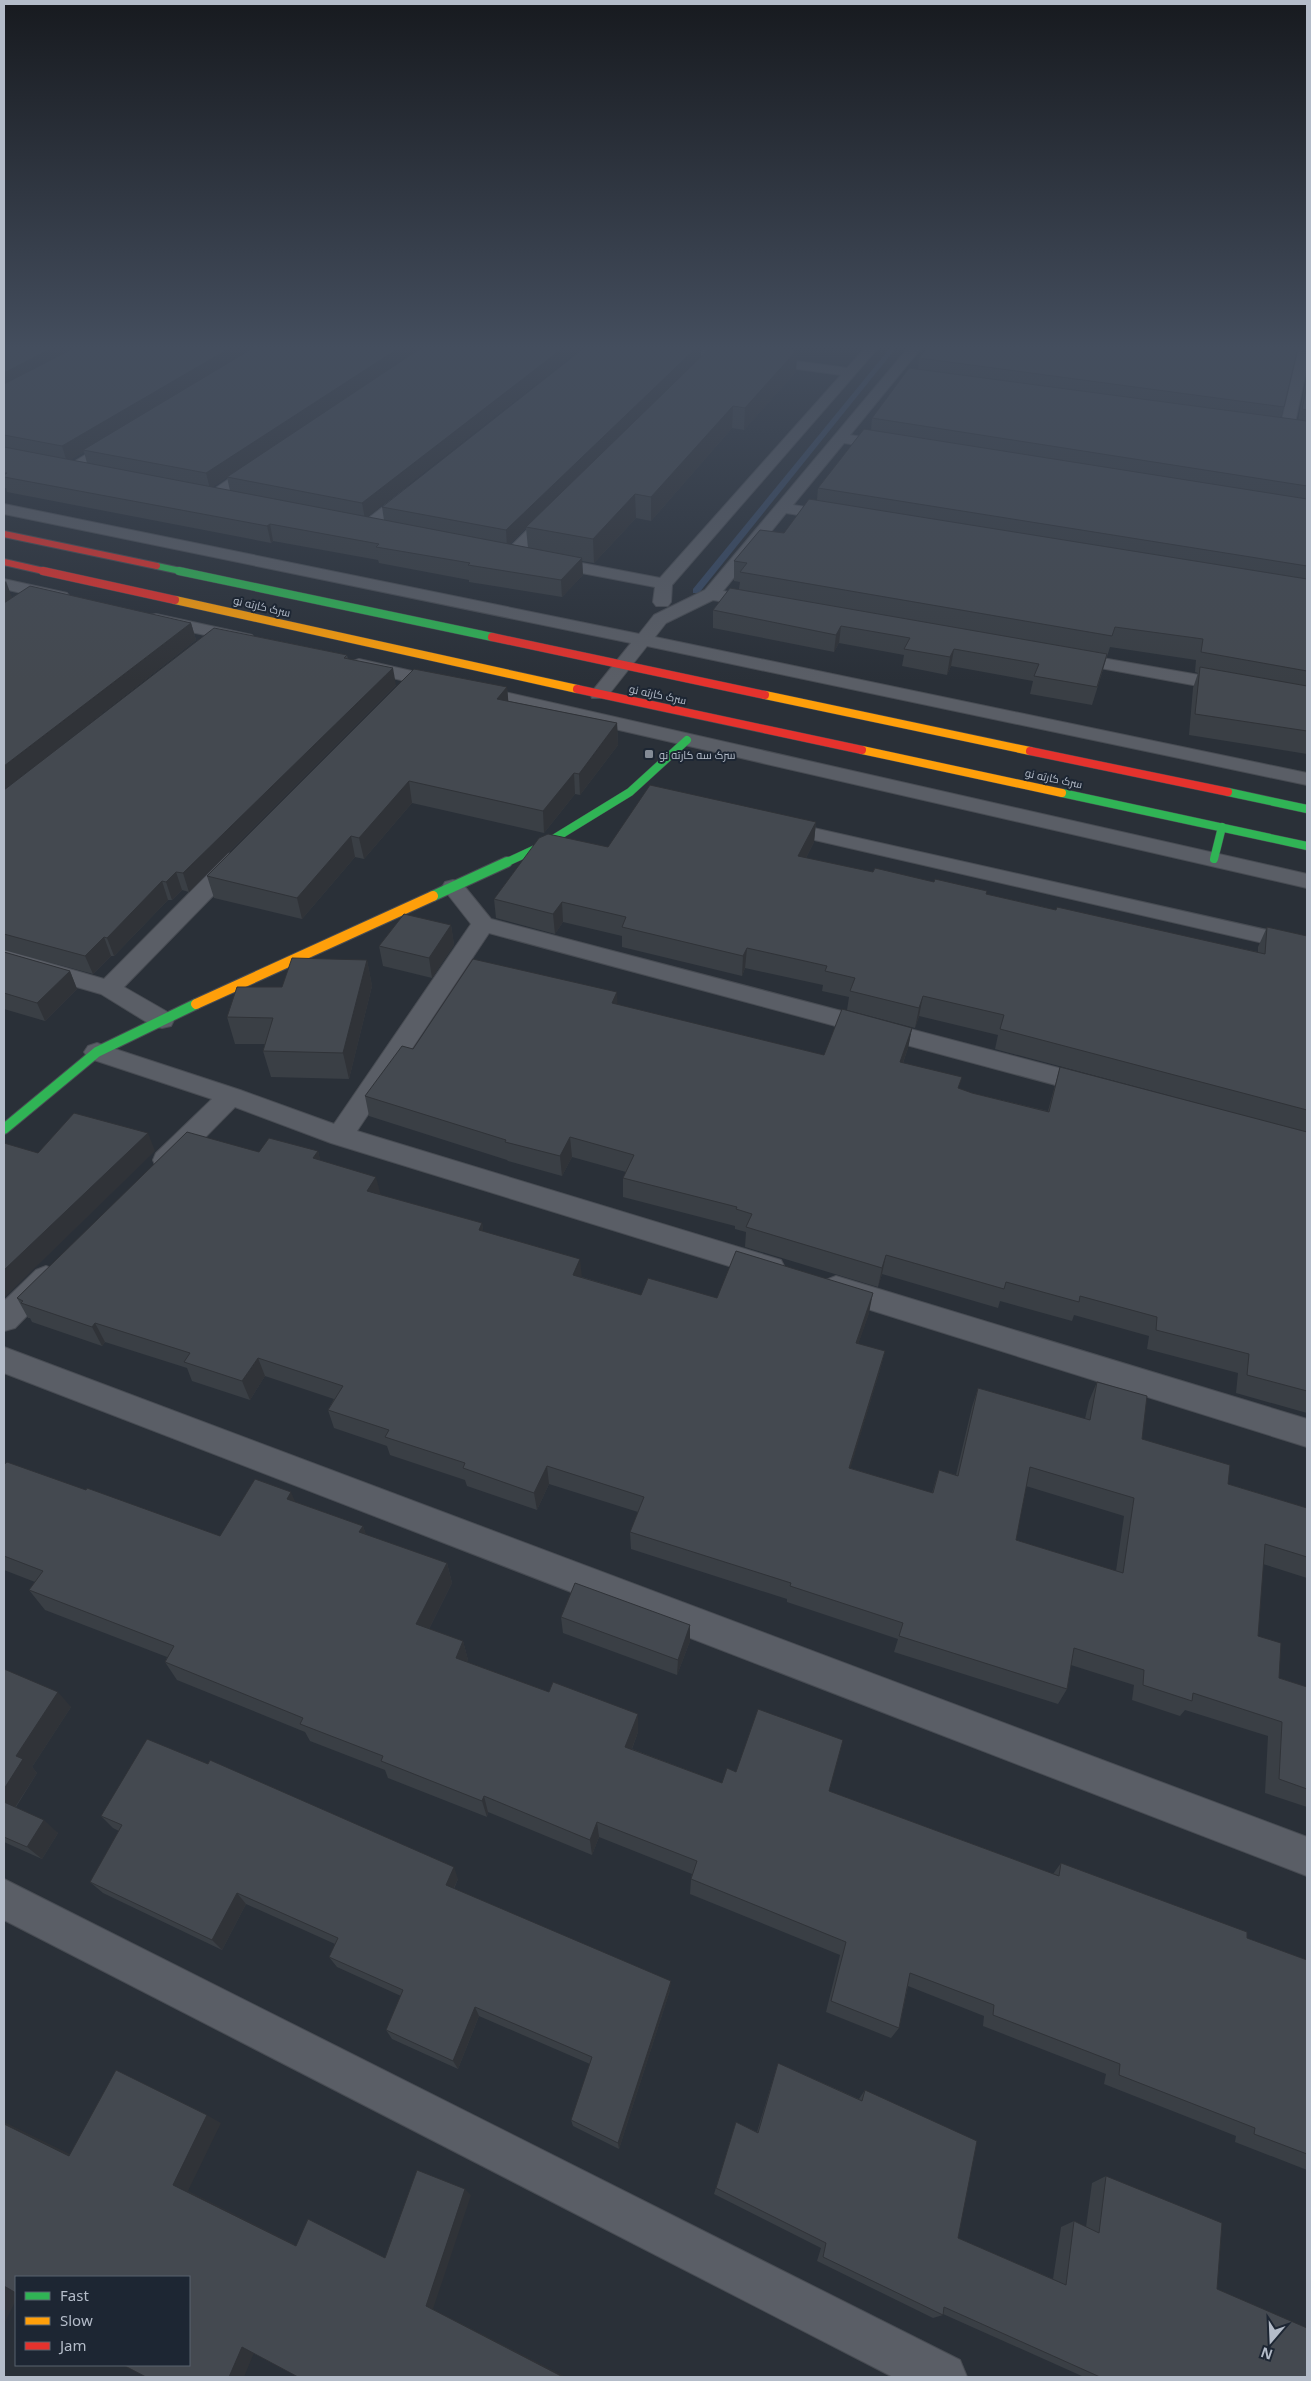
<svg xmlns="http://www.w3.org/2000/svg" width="1311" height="2381" font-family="'Noto Sans',Cairo,sans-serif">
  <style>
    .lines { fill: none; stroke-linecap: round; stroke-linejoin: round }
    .stream { fill: #384963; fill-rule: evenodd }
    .street-casing { stroke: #484c53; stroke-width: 2 }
    .fast-far2-casing { stroke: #484c53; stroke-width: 8 }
    .fast-far1-casing { stroke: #484c53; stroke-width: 9 }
    .fast-casing { stroke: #484c53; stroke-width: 12 }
    .slow-far1-casing { stroke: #484c53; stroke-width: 9 }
    .slow-casing { stroke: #484c53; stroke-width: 12 }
    .jam-far1-casing { stroke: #484c53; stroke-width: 8 }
    .jam-casing { stroke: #484c53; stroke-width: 9 }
    .street { fill: #5a5e66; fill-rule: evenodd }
    .fast-far2 { stroke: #30b455; stroke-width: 6 }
    .fast-far1 { stroke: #30b455; stroke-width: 8 }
    .fast { stroke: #30b455; stroke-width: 10 }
    .slow-far1 { stroke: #ff9f0a; stroke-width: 8 }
    .slow { stroke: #ff9f0a; stroke-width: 10 }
    .jam-far1 { stroke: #e5322d; stroke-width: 6 }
    .jam { stroke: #e5322d; stroke-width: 8 }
    .wall { fill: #3a3f45; fill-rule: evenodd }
    .shaded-wall { fill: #303338 }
    .building { fill: #444950; stroke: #303338; fill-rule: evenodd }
    .poi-dot { fill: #848b96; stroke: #1d2633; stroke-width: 2 }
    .labels { text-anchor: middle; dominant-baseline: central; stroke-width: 4; stroke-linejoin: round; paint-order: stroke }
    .far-street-label { font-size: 11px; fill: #b4bcc9; stroke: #1d2633 }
    .far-poi-label { font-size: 11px; fill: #b4bcc9; stroke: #1d2633; text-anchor: start }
  </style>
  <rect width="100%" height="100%" fill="#2a3038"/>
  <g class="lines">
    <path class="stream" d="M890,348H896L699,593H693V589Z"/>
    <g class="street-casing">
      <g id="street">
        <path d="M670,348H700L847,368L865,348H878L672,585L671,602L668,606H656L653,602L655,587L545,566L539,565L537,561L539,557L545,556L660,578L841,375L676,352Z"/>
        <path d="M908,348H921L850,435L896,443L898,446L896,449L891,450L844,443L793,505L843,513L845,516L843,519L837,521L786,513L723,591L768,599L771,603L768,607L762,608L713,600L666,623L655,637L1307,773V785L647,646L606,698H592L590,694L631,643L4,514V504L639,634L654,615L705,590Z"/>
        <path d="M1299,348H1307V367L1293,432L1286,436L1279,432Z"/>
        <path d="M118,435L123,436L125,439L123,442L74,472L69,473L62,469Z"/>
        <path d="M260,460L267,464L265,467L217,500H207L204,497L207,494L255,461Z"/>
        <path d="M412,486L417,488L420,491L417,494L373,530H361L359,527L361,524L407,488Z"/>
        <path d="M554,507L560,509L562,512L560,515L517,558H505L503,555L505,552L548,509Z"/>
        <path d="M4,579L67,593L70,597L67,601L61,602L4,589Z"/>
        <path d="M156,614L252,635L255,639L252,643L246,644L150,623L147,619L150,615Z"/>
        <path d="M1068,652L1307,694V706L1062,661L1059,657L1062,653Z"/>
        <path d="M359,659L1307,874V888L353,669L350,665L353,661Z"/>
        <path d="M778,820L1307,939V953L771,830L767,826L771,822Z"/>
        <path d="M236,852L244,854L247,859L244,864L124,987L171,1014L174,1020L171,1026L162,1028L153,1026L101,994L4,966V950L104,979L228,854Z"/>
        <path d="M453,880L461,882L491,919L1093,1077L1102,1080L1106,1086L1102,1092L1093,1095L489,933L357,1131L781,1260L785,1268L781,1276L771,1279L331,1143L235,1107L176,1167L166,1170L156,1167L153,1160L156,1153L212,1099L88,1058L84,1052L88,1046L97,1043L106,1046L240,1090L334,1124L471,924L442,887L445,882Z"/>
        <path d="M46,1266L56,1270L61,1278L56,1286L15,1328L4,1331V1301L36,1270Z"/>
        <path d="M836,1276L1307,1419V1447L826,1296L821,1288L826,1280Z"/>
        <path d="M4,1347L1307,1837V1876L4,1373Z"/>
        <path d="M4,1879L960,2360L967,2377H893L4,1920Z"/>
      </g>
    </g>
    <g class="fast-far2-casing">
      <path id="fast-far2" d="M157,566L185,572"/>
    </g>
    <g class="fast-far1-casing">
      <g id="fast-far1">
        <path d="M179,571L492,637"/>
        <path d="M1228,792L1307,809"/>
        <path d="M1062,793L1307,846"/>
        <path d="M1214,859L1222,827"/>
        <path d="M505,863L542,846L630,792L687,740"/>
      </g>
    </g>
    <g class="fast-casing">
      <g id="fast">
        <path d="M433,896L507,862"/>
        <path d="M4,1129L97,1052L196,1004"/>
      </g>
    </g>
    <g class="slow-far1-casing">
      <g id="slow-far1">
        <path d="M175,600L577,689"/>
        <path d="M765,695L1030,751"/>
        <path d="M862,750L1062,793"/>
      </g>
    </g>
    <g class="slow-casing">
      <path id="slow" d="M196,1004L433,896"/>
    </g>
    <g class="jam-far1-casing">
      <g id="jam-far1">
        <path d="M4,534L157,566"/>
        <path d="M4,562L48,572"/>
      </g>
    </g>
    <g class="jam-casing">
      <g id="jam">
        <path d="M43,571L175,600"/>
        <path d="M492,637L765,695"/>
        <path d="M577,689L862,750"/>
        <path d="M1030,751L1228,792"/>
      </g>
    </g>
    <use href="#street" class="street"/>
    <use href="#fast-far2" class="fast-far2"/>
    <use href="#fast-far1" class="fast-far1"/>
    <use href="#fast" class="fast"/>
    <use href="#slow-far1" class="slow-far1"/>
    <use href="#slow" class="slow"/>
    <use href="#jam-far1" class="jam-far1"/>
    <use href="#jam" class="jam"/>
  </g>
  <g class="wall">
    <path d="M4,348H582L367,517L384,520L382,507L701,357L710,348H702H777L797,350L796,372L744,430L732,428L651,521L636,518L594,563L582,561L583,575L562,597L469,582V580L379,563L378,560L273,541L271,543L7,492L6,488H4ZM84,452L87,463L70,460ZM227,477L230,491L212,487ZM526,528L528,548L510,544Z"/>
    <path d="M919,358L1284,407L1281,418L1298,420L1307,375V754L1189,735L1193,688L1198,673L1195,672L1196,660L1110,647L1092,705L1030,694L1033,681L951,666L947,675L902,666L904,655L839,643L834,652L713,628V610L739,589L740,582L734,581V561L784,533L817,500L818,488L871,430L872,418L918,369Z"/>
    <path d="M4,581L12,598L191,623L196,640L4,790L347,655L348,659L396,685L189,892L182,890L172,900H168L114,956H111L93,974L4,950Z"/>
    <path d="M507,687L508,701L617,723L618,745L580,795L575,794L544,833L412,803L364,859L355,857L302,919L214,898L207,876Z"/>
    <path d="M816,822L814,842L806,858L873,872L934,882L987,891L986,894L1056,910L1258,952V947L1267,927L1307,936V1413L1236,1393L1238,1373L1147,1349L1149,1336L1074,1315L1072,1321L1000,1301L998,1308L882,1274L878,1287L745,1247L746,1232L735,1229V1226L623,1197V1178L626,1172L572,1157L562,1176L508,1161L507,1160L369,1116L365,1096L413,1049L617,992V1005L824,1055L912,1028L908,1048L903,1063L959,1089L972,1093L1048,1111L1060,1067L1276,1124L995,1049L998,1035L919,1016L915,1028L847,1010L849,997L822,991L823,985L745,968L742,976L622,947V936L563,922L555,934L496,918L494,899L608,847Z"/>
    <path d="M451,925L454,945L432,978L383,966L379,946Z"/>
    <path d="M4,952L70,971L77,989L45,1021L4,1009Z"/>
    <path d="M367,960L372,986L349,1079L271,1077L263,1051L265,1044H235L227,1017L282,987Z"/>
    <path d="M318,1151L320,1160L381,1195L482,1223L483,1231L582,1277L641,1295L717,1298L869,1313L858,1344L885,1351L880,1370L850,1468L932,1493L939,1470L956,1475L972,1407L978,1388L1085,1419L1089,1401L1097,1382L1142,1439L1228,1484L1307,1508V1578L1263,1564L1258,1636L1279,1678L1307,1687V1807L1265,1793L1268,1736L1185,1710L1180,1716L1132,1700L1134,1685L1071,1665L1067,1689L1058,1704L894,1652L898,1639L787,1602V1599L631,1549L630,1532L638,1512L549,1484L537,1510L467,1486L465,1480L390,1455L387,1446L334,1428L328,1410L334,1399L265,1376L250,1400L192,1381L187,1368L105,1342L102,1346L32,1322L30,1318H28L17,1298L259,1152ZM1026,1486L1124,1516L1116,1571L1016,1540Z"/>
    <path d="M4,1464L86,1490L220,1536L295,1502L363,1526L366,1535L447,1563L452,1583L429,1629L463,1641L468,1660L467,1662L549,1692L638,1714V1732L632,1749L722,1783L736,1772L829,1791L1053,1874L1061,1863L1247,1938L1307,1960V2170L1235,2142L1236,2136L1104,2084L1106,2074L983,2026L984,2016L908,1986L899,2028L891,2038L826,2012L840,1955L690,1894L691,1879L692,1874L599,1837L592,1855L488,1812L487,1817L388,1778L385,1770L310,1741L305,1732L177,1680L165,1662L167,1657L45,1610L29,1590L35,1582L4,1570Z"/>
    <path d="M561,1617L690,1625V1641L677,1675L563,1633Z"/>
    <path d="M4,1669L71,1707L32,1767L37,1773L16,1807L58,1833L42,1859L4,1842Z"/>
    <path d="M101,1816L458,1879L454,1889L670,1990L619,2149L573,2126L571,2120L590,2064L479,2016L458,2069L392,2039L386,2030L401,1996L337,1967L329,1957L335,1944L246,1904L222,1950L103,1893L90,1882L119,1831L113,1828Z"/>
    <path d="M778,2063L859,2099L865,2090L958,2238L1053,2279L1061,2227L1074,2221L1086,2227L1092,2183L1106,2176L1217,2289L1307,2377H1084L943,2314V2315L933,2318L817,2261L821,2248L714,2194L736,2122L757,2132L775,2073Z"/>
  </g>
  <g class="shaded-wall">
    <path d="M52,348H84L4,390V373Z"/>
    <path d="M230,348H258L83,450L84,452L67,462L62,446Z"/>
    <path d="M399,348H423L210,489L206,473Z"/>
    <path d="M563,348H582L365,519L362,503Z"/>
    <path d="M696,348H701V357L526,527V528L507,547L506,530Z"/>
    <path d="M797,350L796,372L744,430L745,408Z"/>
    <path d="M733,406L732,428L651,521V497Z"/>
    <path d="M635,494L636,518L594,563L593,539Z"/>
    <path d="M270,524L273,541L271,543L267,526Z"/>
    <path d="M582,558L583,575L562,597L561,580Z"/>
    <path d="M6,581L12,598L4,605V583Z"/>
    <path d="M191,623L196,640L4,790V766Z"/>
    <path d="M841,626L839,643L834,652L836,635Z"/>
    <path d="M954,649L951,666L947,675L950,657Z"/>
    <path d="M393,668L396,685L189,892L183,873Z"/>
    <path d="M507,687L509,708L497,699Z"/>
    <path d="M617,723L618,745L580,795L579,774Z"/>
    <path d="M574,773L575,794L544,833L543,811Z"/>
    <path d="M409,781L412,803L364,859L359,838Z"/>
    <path d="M816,822L814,842L797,876L798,856Z"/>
    <path d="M351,836L355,857L302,919L297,898Z"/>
    <path d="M176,872L182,890L172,900L166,882Z"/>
    <path d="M162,881L168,900L114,956L107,938Z"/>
    <path d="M562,902L563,922L555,934L553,914Z"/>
    <path d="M451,925L454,945L432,978L429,958Z"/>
    <path d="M104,937L111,956L93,974L85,956Z"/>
    <path d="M747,948L745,968L742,976L743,956Z"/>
    <path d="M367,960L372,986L349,1079L343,1053Z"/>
    <path d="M70,971L77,989L45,1021L37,1003Z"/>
    <path d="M617,992L618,1012L612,1003Z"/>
    <path d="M923,996L919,1016L915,1028L919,1008Z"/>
    <path d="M912,1028L908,1048L896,1082L900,1062Z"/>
    <path d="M148,1133L155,1151L4,1298V1270Z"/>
    <path d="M570,1137L572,1157L562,1176L560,1156Z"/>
    <path d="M318,1151L323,1171L313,1158Z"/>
    <path d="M376,1177L381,1196L367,1191Z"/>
    <path d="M482,1223L485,1243L479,1230Z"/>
    <path d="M886,1255L882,1274L878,1287L882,1268Z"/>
    <path d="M580,1259L582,1278L573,1275Z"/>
    <path d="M873,1293L869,1313L852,1362L856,1343Z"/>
    <path d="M95,1323L105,1342L102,1346L92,1327Z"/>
    <path d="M885,1351L880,1370L845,1486L849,1468Z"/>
    <path d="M258,1358L265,1376L250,1400L242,1381Z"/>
    <path d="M547,1466L549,1484L537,1510L534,1493Z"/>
    <path d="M291,1492L300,1513L287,1499Z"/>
    <path d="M363,1526L370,1546L359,1532Z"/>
    <path d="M447,1563L452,1583L422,1643L416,1624Z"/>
    <path d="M690,1625V1641L677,1675L678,1660Z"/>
    <path d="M463,1641L468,1660L461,1676L456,1658Z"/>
    <path d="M58,1692L71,1707L32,1767L37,1773L12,1812L4,1804V1789L16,1756Z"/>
    <path d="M638,1714V1732L626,1764L625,1747Z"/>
    <path d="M484,1796L488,1812L487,1817L482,1801Z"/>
    <path d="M44,1820L58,1833L42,1859L27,1847Z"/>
    <path d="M597,1822L599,1837L592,1855L590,1840Z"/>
    <path d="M454,1867L458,1879L450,1896L446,1885Z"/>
    <path d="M237,1893L246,1904L222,1950L212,1940Z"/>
    <path d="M671,1981L670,1990L619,2149L618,2143Z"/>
    <path d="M475,2007L479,2016L458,2069L453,2061Z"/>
    <path d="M207,2115L221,2123L188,2191L308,2251L296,2246L173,2185Z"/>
    <path d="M4,2122L88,2163L69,2156L4,2124Z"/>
    <path d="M465,2189L471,2195L433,2309L566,2377H563L426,2306Z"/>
    <path d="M4,2285L16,2287V2300L4,2324Z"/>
    <path d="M242,2347L256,2348L244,2377H229Z"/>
  </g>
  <g class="building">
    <path d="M4,348H52L4,373Z"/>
    <path d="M74,348H230L62,446L4,435V384Z"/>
    <path d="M253,348H399L206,473L83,450Z"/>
    <path d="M421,348H563L362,503L227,477Z"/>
    <path d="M584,348H696L506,530L382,507Z"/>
    <path d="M710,348H777L797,350L745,408L733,406L651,497L635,494L593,539L526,527Z"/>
    <path d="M927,348H1298L1284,407L919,358Z"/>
    <path d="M909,368L1307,421V486L872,418Z"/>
    <path d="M1307,385V410L1302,409Z"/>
    <path d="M864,429L1307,499V566L818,488Z"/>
    <path d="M4,447L582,558L561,580L468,565L470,563L376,547L379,544L270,524L267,526L4,477V475L7,473H4Z"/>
    <path d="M809,499L1307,579V671L1201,652L1203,639L1115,627L1112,636L740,572L747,563L734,561L760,530L784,533Z"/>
    <path d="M30,586L191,623L4,766V603Z"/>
    <path d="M730,588L1107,654L1097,687L1034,676L1039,664L954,649L950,657L904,649L910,638L841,626L836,635L713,610Z"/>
    <path d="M214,628L347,655L344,658L393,668L183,873L176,872L166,882L162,881L107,938L104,937L85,956L4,934V790Z"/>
    <path d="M1200,667L1307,686V731L1195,714Z"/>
    <path d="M414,669L507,687L497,699L617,723L579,774L574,773L543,811L409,781L359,838L351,836L297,898L207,876Z"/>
    <path d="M650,785L816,822L798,856L873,872L875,868L934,882L935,879L987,891L986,894L1056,910L1057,907L1265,954L1267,927L1307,936V1110L1000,1029L1004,1015L923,996L919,1008L850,991L855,978L825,971L827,966L747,948L743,956L622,927L626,917L562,902L553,914L494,899L539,838L548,834L608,847Z"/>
    <path d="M404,914L451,925L429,958L379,946Z"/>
    <path d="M4,952L70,971L37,1003L4,993Z"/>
    <path d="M292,958L367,960L343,1053L263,1051L273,1018L227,1017L237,987H282Z"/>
    <path d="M473,959L617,992L612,1003L824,1055L842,1009L912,1028L900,1062L962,1077L958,1088L972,1093L1049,1112L1060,1067L1307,1132V1391L1247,1375L1249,1354L1156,1330L1157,1317L1080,1296L1079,1302L1006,1282L1004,1289L886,1255L882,1268L746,1227L752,1214L736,1209L737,1207L623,1178L634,1155L570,1137L560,1156L505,1142L506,1140L365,1096L402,1046L413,1049Z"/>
    <path d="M74,1113L148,1133L4,1270V1143L38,1153Z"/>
    <path d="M187,1132L259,1152L269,1138L318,1151L313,1158L376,1177L367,1191L482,1223L479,1230L580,1259L573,1275L641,1295L648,1278L717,1298L736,1251L873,1293L856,1343L885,1351L849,1468L933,1493L939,1470L958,1476L978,1388L1090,1420L1097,1382L1147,1396L1142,1439L1230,1465L1228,1484L1307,1508V1557L1265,1544L1258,1636L1281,1643L1279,1678L1307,1687V1789L1279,1779L1282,1722L1193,1693L1192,1701L1143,1685L1144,1670L1074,1648L1067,1689L899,1636L903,1623L790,1586L791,1583L630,1532L644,1497L547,1466L534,1493L463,1468L465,1463L385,1437L389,1430L328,1410L343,1386L258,1358L242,1381L184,1362L190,1353L95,1323L92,1327L21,1303L23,1301L17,1298ZM1030,1467L1134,1498L1123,1573L1016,1540Z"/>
    <path d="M7,1462L86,1490L87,1488L220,1536L255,1479L291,1492L287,1499L363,1526L359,1532L447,1563L416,1624L463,1641L456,1658L549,1692L553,1682L638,1714L625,1747L722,1783L727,1768L736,1772L758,1709L843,1740L829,1791L1059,1876L1061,1863L1247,1932V1938L1307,1960V2154L1254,2134L1255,2128L1119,2075L1120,2064L993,2015L994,2005L910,1973L899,2028L831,2001L846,1942L691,1879L697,1861L597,1822L590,1840L484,1796L482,1801L381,1761L383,1756L300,1724L303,1718L165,1662L174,1646L29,1590L43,1571L4,1556V1464H5Z"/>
    <path d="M575,1583L690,1625L678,1660L561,1617Z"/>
    <path d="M4,1669L58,1692L16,1756L23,1759L4,1789Z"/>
    <path d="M147,1739L208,1764L210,1760L454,1867L446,1885L671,1981L618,2143L571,2120L592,2057L475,2007L453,2061L386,2030L403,1990L329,1957L338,1938L237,1893L212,1940L90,1882L122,1825L101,1816Z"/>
    <path d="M4,1802L44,1820L27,1847L4,1837Z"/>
    <path d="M778,2063L862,2101L865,2090L977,2141L958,2238L1066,2285L1074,2221L1099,2233L1106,2176L1222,2223L1217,2289L1307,2328V2377H1100L944,2307L943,2315L823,2257L826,2243L716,2188L736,2122L758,2133Z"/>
    <path d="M116,2070L207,2115L173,2185L296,2246L308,2219L385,2258L417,2170L465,2189L426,2306L563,2377H298L242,2347L229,2377H146L123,2365H189V2277H16V2293L4,2286V2124L69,2156Z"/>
  </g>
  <linearGradient id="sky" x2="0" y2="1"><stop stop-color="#171a1f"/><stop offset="0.51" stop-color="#444e5e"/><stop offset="1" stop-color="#444e5e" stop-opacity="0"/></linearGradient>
  <rect width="1311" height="681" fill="url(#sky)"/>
  <rect class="poi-dot" x="644" y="749" width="10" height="10" rx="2.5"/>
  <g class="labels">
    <g class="far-street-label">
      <text transform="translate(262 606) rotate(13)">سرک کارته نو</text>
      <text transform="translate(658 694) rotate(12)">سرک کارته نو</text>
      <text transform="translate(1054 778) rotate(12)">سرک کارته نو</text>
    </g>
    <g class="far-poi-label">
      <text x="659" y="754">سرک سه کارته نو</text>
    </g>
  </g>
  <rect width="1311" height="2381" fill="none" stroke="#b4bcc9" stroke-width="10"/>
  <rect x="15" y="2276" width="175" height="90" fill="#1d2633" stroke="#59626f"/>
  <rect x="25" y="2292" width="25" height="8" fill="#30b455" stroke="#59626f"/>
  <text x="60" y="2301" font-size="15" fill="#b4bcc9">Fast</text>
  <rect x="25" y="2317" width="25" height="8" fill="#ff9f0a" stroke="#59626f"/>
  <text x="60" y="2326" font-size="15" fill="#b4bcc9">Slow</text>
  <rect x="25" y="2342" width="25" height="8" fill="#e5322d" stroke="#59626f"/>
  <text x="60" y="2351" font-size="15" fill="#b4bcc9">Jam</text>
  <g transform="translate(1271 2341) rotate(199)" stroke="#1d2633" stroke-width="4" paint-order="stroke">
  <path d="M0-4L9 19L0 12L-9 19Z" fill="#b4bcc9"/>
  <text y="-8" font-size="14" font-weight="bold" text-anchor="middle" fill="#b4bcc9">N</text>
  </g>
</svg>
